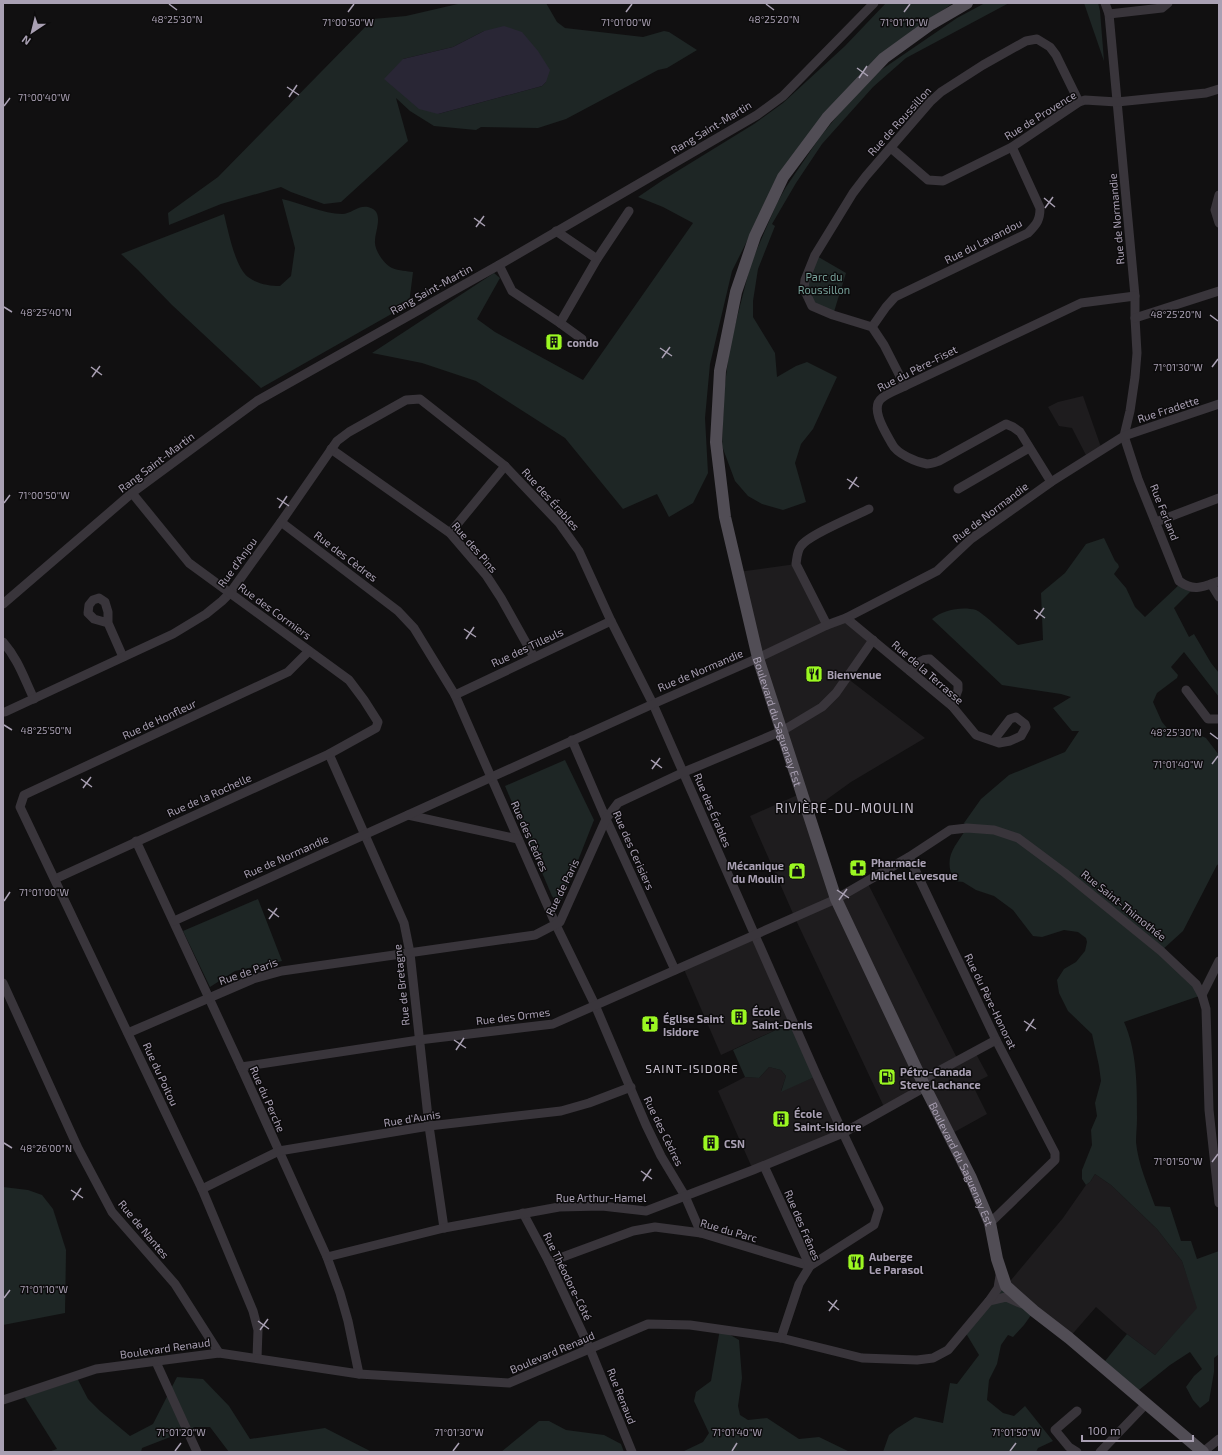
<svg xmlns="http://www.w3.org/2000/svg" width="1222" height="1455" font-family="'Exo 2',sans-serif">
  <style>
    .built { fill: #1e1c1e }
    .green { fill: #1e2625; fill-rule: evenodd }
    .water { fill: #292635 }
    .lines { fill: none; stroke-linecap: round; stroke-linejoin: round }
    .minor { stroke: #39353b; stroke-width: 9 }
    .major { stroke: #514d55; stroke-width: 12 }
    .ticks { fill: none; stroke: #a9a0b3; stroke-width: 1.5 }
    .labels { text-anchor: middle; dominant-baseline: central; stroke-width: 3; stroke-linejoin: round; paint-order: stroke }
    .street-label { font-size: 11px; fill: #a9a0b3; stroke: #0c0b0c }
    .park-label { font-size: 11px; fill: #769f98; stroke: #0c0b0c }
    .poi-label { font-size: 11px; font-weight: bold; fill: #a9a0b3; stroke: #0c0b0c; text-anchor: start }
    .neighbourhood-label { font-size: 12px; letter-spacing: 1px; fill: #c8c1cf; stroke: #0c0b0c }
    .quarter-label { font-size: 13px; letter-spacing: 1px; fill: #c8c1cf; stroke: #0c0b0c }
    .ticks-label { font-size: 10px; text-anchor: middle; fill: #a9a0b3; stroke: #0c0b0c; stroke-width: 3; stroke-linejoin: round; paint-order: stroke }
  </style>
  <rect width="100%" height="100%" fill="#111011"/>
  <g class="built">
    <path d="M1083,396L1102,450L1088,459L1072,428L1059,426L1048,407L1058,402Z"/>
    <path d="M796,564L827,625L846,618L873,640L847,678L925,738L851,782L808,813L836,899L867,882L958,1060L975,1052L988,1076L972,1084L987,1114L949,1135L925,1087L885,1109L795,918L750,816L802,793L738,572Z"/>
    <path d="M755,936L793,1022L721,1055L683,967Z"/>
    <path d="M769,1067L781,1070L786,1076L781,1091L817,1076L843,1133L753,1170L718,1091L745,1077L759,1078Z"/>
    <path d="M1095,1174L1111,1185L1157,1229L1182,1261L1198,1308L1155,1355L1123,1331L1096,1307L1069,1338L1006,1286L1063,1218L1086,1185L1090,1182Z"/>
  </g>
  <g class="green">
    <path d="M462,3H546L557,22L565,28L643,37L664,31L669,32L697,50L667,68L658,70L566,119L538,128L481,127L476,130L434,126L410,111L396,98L408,141L341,202L324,204L291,192L281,187L221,204L169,225L168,213L218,177L373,19L406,16ZM484,31L546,82L542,86L438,114L403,59L453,47Z"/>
    <path d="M886,3H953L898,42L774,187L732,271L710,364L705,418L708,473L693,503L669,517L657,494L623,509L565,438L476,381L422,363L372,353L494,273L500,278L477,319L495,332L583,380L693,223L663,207L638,197L663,180L754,124L783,103L845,46Z"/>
    <path d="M985,3H1009L906,58L873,87L822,144L796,183L772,224L775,226L758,269L753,301V317L775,353L777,377L796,366L807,362L837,377L813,429L801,444L795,463L806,502L783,510L762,504L748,496L735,481L722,446L724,392L730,345L751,263L777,203L786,187L820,137L847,104L881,70L957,18Z"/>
    <path d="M1084,3H1098L1100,11L1104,61Z"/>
    <path d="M282,199C300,203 324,214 342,214C353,214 360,202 373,209C383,215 375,232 375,241C374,250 384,264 392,268C399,271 407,271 413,272L409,304L261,388L172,305L138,270L121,254L224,214C228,230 235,267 248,277C257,284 269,286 280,286L291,276L295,248Z"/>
    <path d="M815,255L846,273L833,315L812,306L805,280Z"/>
    <path d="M1104,538L1115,561L1118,564L1119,567L1114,574L1126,588L1135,607L1145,617L1181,583L1193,589L1174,608L1189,637L1194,634L1211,663L1219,673V697L1184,652L1171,667L1178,675L1177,678L1157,693L1153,702L1162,722L1171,733L1186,729L1206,738L1219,755V864L1217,865L1183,931L1161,951L1202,995L1124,1022C1137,1051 1137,1086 1137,1118C1137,1126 1136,1134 1136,1142C1138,1164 1148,1186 1155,1206L1170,1207L1181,1241H1191L1197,1259L1219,1251V1354L1214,1358V1372L1209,1401L1200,1408L1193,1400L1186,1387L1194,1376L1202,1369L1190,1352L1170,1365L1134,1394L1101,1366L1127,1334L1155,1355L1197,1308L1182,1261L1157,1229L1111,1185L1095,1174L1090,1182L1086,1185L1082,1179V1170L1092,1145L1091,1130L1097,1116L1095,1103L1101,1081L1099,1066L1092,1034L1068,1011L1059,993L1057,980L1064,969L1076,962L1085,951L1087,942L1086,938L1078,932L1064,930L1042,937L1033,936L1013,910L994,896L976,890L963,882L954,881C943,857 954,848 967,828L964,823L981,799L1009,775L1065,752L1079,731H1072L1053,708L1071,697L1061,694L1002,685L932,619C943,610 962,606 976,610C982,612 1011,639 1018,645L1043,640L1041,593L1065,573L1086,544Z"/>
    <path d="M565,760L594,820L564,896L558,903L552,896L505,786Z"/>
    <path d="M258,899L282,961L235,971L210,987L183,931Z"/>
    <path d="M793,1022L817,1076L781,1092L786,1076L781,1070L769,1067L759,1078L745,1077L733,1050Z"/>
    <path d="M3,1187L28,1190L42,1195L53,1209L66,1250L65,1313L3,1325Z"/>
    <path d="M1006,1286L1034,1311L1024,1325L1013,1337L1008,1335L1001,1345L997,1364L989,1380L987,1400L1003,1413L1014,1416L1025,1406L1053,1441L1038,1448L1036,1452H883L889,1435L896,1429L915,1417L943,1423L950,1383L957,1384L979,1355L964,1330L989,1301Z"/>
    <path d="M720,1329L739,1340L742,1378L738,1406L740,1415L748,1420L767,1418L799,1439L819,1437L850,1452H682L703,1442L709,1433L694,1401L696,1392L711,1381Z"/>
    <path d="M76,1376L88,1399L100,1411L130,1436L153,1424L177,1377L203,1379L229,1406L250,1439L325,1428L372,1452H229L210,1427H196L142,1448L141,1452H48L57,1449L22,1393Z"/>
    <path d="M539,1421H549L566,1430L604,1435L621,1444L624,1452H501Z"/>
  </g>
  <path class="water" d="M504,26L522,32L538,51L550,70L546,82L542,86L438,114L419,109L384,79L403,59L453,47L484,31Z"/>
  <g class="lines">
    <g class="minor">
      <path d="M1105,3L1109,14L1135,296V318L1137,353L1135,377L1130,411L1124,436"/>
      <path d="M1109,14L1162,8L1168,3"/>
      <path d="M891,148L928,180L943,181L1012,147L1079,102L1085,100L1117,102L1206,93L1219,89"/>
      <path d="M1219,195L1215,210L1219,223"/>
      <path d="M556,231L597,259"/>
      <path d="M499,265L512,291L560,323L582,339"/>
      <path d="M1135,318L1219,291"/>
      <path d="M560,323L597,259L629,211"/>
      <path d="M872,327L886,307L895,297L1028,233C1037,224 1040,220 1040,208L1012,147"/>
      <path d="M905,386L884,345L872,327L833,315L812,306L804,289L805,280L815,255L853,193L866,176L930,102L941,92L983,65L1026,41L1037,39L1050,47L1056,55L1079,102"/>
      <path d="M1124,436L1138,479L1179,581C1194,592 1203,587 1219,581"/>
      <path d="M331,449L450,533L486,575L501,598L534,657"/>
      <path d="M1051,482L1020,432L1013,427L1006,424L939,461C936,462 931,464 927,464C916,462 897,454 892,444C886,433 869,408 882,398C888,393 897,390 905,386L1081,303L1135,296"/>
      <path d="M958,489L1029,448"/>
      <path d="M281,522L398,611L414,628L455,695L556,925L595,1005L646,1125L661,1156L685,1196L701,1233"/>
      <path d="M1156,522L1219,498"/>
      <path d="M450,533L505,466"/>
      <path d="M1211,584L1219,597"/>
      <path d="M3,604L132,493L257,401L499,265L757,115L783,96L874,3"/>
      <path d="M846,618L952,706L976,735L999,743L1010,741L1021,736L1026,727L1025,724L1016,717L1010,719L993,741"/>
      <path d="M108,623L94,619L88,613L89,605L93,600L99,598L105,602L108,612V623L123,657"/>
      <path d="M827,625L796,564C797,558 797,551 801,546C808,535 855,516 869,509"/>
      <path d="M3,642C18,659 24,678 34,699"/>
      <path d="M910,671C916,665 921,658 930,659L958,684V690L952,706"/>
      <path d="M1186,690L1208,719H1219"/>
      <path d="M455,695L611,621"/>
      <path d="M5,712L173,634L206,614L222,601L230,593L281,522L337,441L349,432L406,400L420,399L505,466L559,523L579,551L611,621L653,704L817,1076L843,1133L879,1209L874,1225L810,1266L701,1233L655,1227L633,1231L549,1262"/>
      <path d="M572,740L606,819L675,970"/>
      <path d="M329,754L404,923L410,953L429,1126L444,1228"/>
      <path d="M408,815L518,839"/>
      <path d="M136,841L241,1067L327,1257L340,1293L348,1321L359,1374"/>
      <path d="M909,857L996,1040L1055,1153V1160L990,1223"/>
      <path d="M55,879L329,754L376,728L378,722L364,700L349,680L189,563L132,493"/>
      <path d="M174,921L653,704L758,658L827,625L846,618L937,571L971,539L1051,482L1124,436L1219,404"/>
      <path d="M3,983L78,1148L112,1212L175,1284L219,1353"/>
      <path d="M1202,995L1219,961"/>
      <path d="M128,1033L253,979L282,971L535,935L560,922L606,819L618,803L684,772L782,731L822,707L836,693L873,640"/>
      <path d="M241,1067L419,1040L553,1024L836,899L909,857L950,830L967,828L994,830L1018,838L1065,873L1161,951L1196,984L1202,995L1206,1009L1209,1110L1219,1203"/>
      <path d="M922,1080L996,1040"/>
      <path d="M764,1166L810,1266L799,1284L781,1338"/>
      <path d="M202,1189L279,1151L429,1126L561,1111L589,1103L631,1087"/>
      <path d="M523,1213L549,1262L590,1349L632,1452"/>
      <path d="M327,1257L444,1228L559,1207L602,1206L646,1211L753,1170L843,1133L925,1087"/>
      <path d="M989,1301L1006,1297L1022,1304"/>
      <path d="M257,1358L258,1330L253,1311L202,1189L20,807L24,795L288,672L309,651"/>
      <path d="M156,1362L197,1452"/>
      <path d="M3,1400L96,1369L219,1353L359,1374L509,1383L648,1324L690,1325L781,1338L862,1358L917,1360L933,1358L948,1350L989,1301L998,1288L1000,1276V1272"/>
      <path d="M1077,1411L1055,1430L1069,1447L1077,1452"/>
      <path d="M1100,1452L1146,1404"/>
      <path d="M1203,1452L1219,1439"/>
    </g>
    <path class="major" id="s1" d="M967,3L931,24L884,58L827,118L783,177L755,236L736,292L720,371L716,442L725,517L758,658L836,899L925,1087L971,1178L990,1223L997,1259L1006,1286L1034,1311L1069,1338L1203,1452"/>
  </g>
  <path class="ticks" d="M169,4L177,10M766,4L774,10M348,12L354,4M626,12L632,4M904,12L910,4M857,68L868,76M859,78L867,66M287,87L299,95M289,97L297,85M4,106L10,98M1044,198L1055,207M1045,208L1053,197M474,218L485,226M476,227L484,216M4,307L12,312M1210,315L1218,321M660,348L672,356M662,358L670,347M91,367L102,375M1212,367L1218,359M92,377L100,366M847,479L859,487M849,489L857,477M277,498L289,506M4,503L10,495M279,508L287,496M1034,610L1045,618M1036,619L1044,608M464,629L476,637M466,639L474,627M4,725L12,730M1210,733L1218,739M651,760L662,768M1212,764L1218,756M652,769L660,758M81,779L92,787M83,788L91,777M837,890L849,898M839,900L847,889M4,901L10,892M268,909L279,917M269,919L277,908M1024,1021L1036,1029M1026,1031L1034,1019M454,1040L466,1048M456,1050L464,1038M4,1143L12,1148M1212,1162L1218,1154M641,1171L652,1179M643,1181L651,1169M71,1190L83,1198M73,1200L81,1188M4,1298L10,1290M828,1301L839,1310M829,1311L837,1300M258,1321L269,1329M260,1330L268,1319M175,1451L181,1443M453,1451L459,1443M732,1451L737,1443M1010,1451L1016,1443"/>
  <defs>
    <g id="building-square" transform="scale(0.9)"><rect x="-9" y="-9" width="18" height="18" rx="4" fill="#9bf722" stroke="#0c0b0c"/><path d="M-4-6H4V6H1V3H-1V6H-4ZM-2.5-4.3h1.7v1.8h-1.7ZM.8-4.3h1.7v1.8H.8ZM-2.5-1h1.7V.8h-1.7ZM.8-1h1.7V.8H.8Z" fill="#111"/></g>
    <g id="restaurant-square" transform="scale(0.9)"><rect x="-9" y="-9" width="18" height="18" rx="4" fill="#9bf722" stroke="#0c0b0c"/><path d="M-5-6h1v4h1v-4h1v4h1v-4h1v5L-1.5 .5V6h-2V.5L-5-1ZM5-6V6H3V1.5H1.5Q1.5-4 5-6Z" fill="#111"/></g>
    <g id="pharmacy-square" transform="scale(0.9)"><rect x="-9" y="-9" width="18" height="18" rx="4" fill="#9bf722" stroke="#0c0b0c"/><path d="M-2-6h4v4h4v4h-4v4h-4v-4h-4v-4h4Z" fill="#111"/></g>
    <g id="shop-square" transform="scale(0.9)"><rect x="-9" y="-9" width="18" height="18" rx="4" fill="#9bf722" stroke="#0c0b0c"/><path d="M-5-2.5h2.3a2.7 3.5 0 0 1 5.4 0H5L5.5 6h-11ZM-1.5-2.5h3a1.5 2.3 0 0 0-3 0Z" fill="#111"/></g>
    <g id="church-square" transform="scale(0.9)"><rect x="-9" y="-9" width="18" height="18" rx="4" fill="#9bf722" stroke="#0c0b0c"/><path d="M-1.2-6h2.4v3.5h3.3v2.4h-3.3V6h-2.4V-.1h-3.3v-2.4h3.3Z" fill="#111"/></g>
    <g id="fuel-square" transform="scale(0.9)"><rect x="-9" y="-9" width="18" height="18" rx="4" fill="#9bf722" stroke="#0c0b0c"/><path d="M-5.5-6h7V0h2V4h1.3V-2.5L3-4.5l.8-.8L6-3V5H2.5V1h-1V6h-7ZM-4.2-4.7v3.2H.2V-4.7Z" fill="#111"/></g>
  </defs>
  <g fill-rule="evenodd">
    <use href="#building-square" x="554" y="342"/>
    <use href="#restaurant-square" x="814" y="674"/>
    <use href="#pharmacy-square" x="858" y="868"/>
    <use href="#shop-square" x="797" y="871"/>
    <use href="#building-square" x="739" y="1017"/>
    <use href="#church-square" x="650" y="1024"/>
    <use href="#fuel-square" x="887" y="1077"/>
    <use href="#building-square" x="781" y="1119"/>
    <use href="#building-square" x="711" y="1143"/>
    <use href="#restaurant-square" x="856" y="1262"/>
  </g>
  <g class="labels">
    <g class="street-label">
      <text transform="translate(1040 115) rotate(-32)">Rue de Provence</text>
      <text transform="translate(899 121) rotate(-48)">Rue de Roussillon</text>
      <text transform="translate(711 127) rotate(-31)">Rang Saint-Martin</text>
      <text transform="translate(1116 219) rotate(-95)">Rue de Normandie</text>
      <text transform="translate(983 241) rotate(-27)">Rue du Lavandou</text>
      <text transform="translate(431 289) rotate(-29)">Rang Saint-Martin</text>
      <text transform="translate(917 368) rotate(-27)">Rue du Père-Fiset</text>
      <text transform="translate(1168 409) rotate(-18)">Rue Fradette</text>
      <text transform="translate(156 462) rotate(-37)">Rang Saint-Martin</text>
      <text transform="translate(551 499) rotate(48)">Rue des Érables</text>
      <text transform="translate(990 512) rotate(-37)">Rue de Normandie</text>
      <text transform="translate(1165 512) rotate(68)">Rue Ferland</text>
      <text transform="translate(475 547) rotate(49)">Rue des Pins</text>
      <text transform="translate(346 556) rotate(37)">Rue des Cèdres</text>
      <text transform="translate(237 562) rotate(-54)">Rue d'Anjou</text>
      <text transform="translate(275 611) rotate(36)">Rue des Cormiers</text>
      <text transform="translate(527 647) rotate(-25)">Rue des Tilleuls</text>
      <text transform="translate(700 670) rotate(-23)">Rue de Normandie</text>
      <text transform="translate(928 672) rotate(41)">Rue de la Terrasse</text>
      <text transform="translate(159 719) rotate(-25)">Rue de Honfleur</text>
      <text stroke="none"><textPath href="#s1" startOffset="819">Boulevard du Saguenay Est</textPath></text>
      <text transform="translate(209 795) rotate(-24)">Rue de la Rochelle</text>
      <text transform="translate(713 810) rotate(67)">Rue des Érables</text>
      <text transform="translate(530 836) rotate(66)">Rue des Cèdres</text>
      <text transform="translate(634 850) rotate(66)">Rue des Cerisiers</text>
      <text transform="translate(286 856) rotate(-24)">Rue de Normandie</text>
      <text transform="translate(562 887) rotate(-64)">Rue de Paris</text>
      <text transform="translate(1124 905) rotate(39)">Rue Saint-Thimothée</text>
      <text transform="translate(248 971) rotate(-19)">Rue de Paris</text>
      <text transform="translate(401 985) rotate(-96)">Rue de Bretagne</text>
      <text transform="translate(991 1001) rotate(64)">Rue du Père-Honorat</text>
      <text transform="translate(513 1016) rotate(-7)">Rue des Ormes</text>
      <text transform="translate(161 1074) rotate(65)">Rue du Poitou</text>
      <text transform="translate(268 1099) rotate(66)">Rue du Perche</text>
      <text transform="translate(412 1118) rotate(-9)">Rue d'Aunis</text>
      <text transform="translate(664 1131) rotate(64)">Rue des Cèdres</text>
      <text stroke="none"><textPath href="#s1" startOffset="1299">Boulevard du Saguenay Est</textPath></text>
      <text x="601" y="1197">Rue Arthur-Hamel</text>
      <text transform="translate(803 1225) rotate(67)">Rue des Frênes</text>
      <text transform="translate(144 1229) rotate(50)">Rue de Nantes</text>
      <text transform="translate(729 1230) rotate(16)">Rue du Parc</text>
      <text transform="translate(568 1276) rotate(64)">Rue Théodore-Côté</text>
      <text transform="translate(165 1348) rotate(-8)">Boulevard Renaud</text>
      <text transform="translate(552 1352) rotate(-23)">Boulevard Renaud</text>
      <text transform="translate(622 1396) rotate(68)">Rue Renaud</text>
    </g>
    <g class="park-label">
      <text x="824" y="276">Parc du<tspan x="824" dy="13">Roussillon</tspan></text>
    </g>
    <g class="poi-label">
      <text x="567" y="342">condo</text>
      <text x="827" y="674">Bienvenue</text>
      <text x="871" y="862">Pharmacie<tspan x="871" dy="13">Michel Levesque</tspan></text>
      <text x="784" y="865" text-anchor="end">Mécanique<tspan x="784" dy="13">du Moulin</tspan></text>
      <text x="752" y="1011">École<tspan x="752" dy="13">Saint-Denis</tspan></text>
      <text x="663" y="1018">Église Saint<tspan x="663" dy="13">Isidore</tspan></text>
      <text x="900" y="1071">Pétro-Canada<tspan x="900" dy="13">Steve Lachance</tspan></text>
      <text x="794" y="1113">École<tspan x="794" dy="13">Saint-Isidore</tspan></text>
      <text x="724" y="1143">CSN</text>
      <text x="869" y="1256">Auberge<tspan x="869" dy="13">Le Parasol</tspan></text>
    </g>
    <g class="neighbourhood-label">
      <text x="692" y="1068">SAINT-ISIDORE</text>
    </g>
    <g class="quarter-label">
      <text x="845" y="808">RIVIÈRE-DU-MOULIN</text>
    </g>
  </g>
  <g class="ticks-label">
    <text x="177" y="23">48°25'30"N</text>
    <text x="774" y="23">48°25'20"N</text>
    <text x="348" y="26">71°00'50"W</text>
    <text x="626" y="26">71°01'00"W</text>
    <text x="904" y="26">71°01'10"W</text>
    <text x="44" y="101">71°00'40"W</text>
    <text x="46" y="316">48°25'40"N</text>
    <text x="1176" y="318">48°25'20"N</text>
    <text x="1178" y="371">71°01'30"W</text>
    <text x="44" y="499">71°00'50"W</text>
    <text x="46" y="734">48°25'50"N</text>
    <text x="1176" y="736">48°25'30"N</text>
    <text x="1178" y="768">71°01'40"W</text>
    <text x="44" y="896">71°01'00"W</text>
    <text x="46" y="1152">48°26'00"N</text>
    <text x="1178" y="1165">71°01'50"W</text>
    <text x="44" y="1293">71°01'10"W</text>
    <text x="181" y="1436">71°01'20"W</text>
    <text x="459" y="1436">71°01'30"W</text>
    <text x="737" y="1436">71°01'40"W</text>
    <text x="1016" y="1436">71°01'50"W</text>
  </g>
  <rect width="1222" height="1455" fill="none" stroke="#a9a0b3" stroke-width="8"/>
  <g transform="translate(32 32) rotate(215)" stroke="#0c0b0c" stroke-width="3" paint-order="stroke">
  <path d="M0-3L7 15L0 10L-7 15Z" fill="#a9a0b3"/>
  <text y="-6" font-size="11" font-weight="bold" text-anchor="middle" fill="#a9a0b3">N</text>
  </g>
  <path d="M1082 1435v6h111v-6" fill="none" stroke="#a9a0b3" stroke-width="2"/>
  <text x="1088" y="1435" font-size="12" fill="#a9a0b3" stroke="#0c0b0c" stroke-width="3" paint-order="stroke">100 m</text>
</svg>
